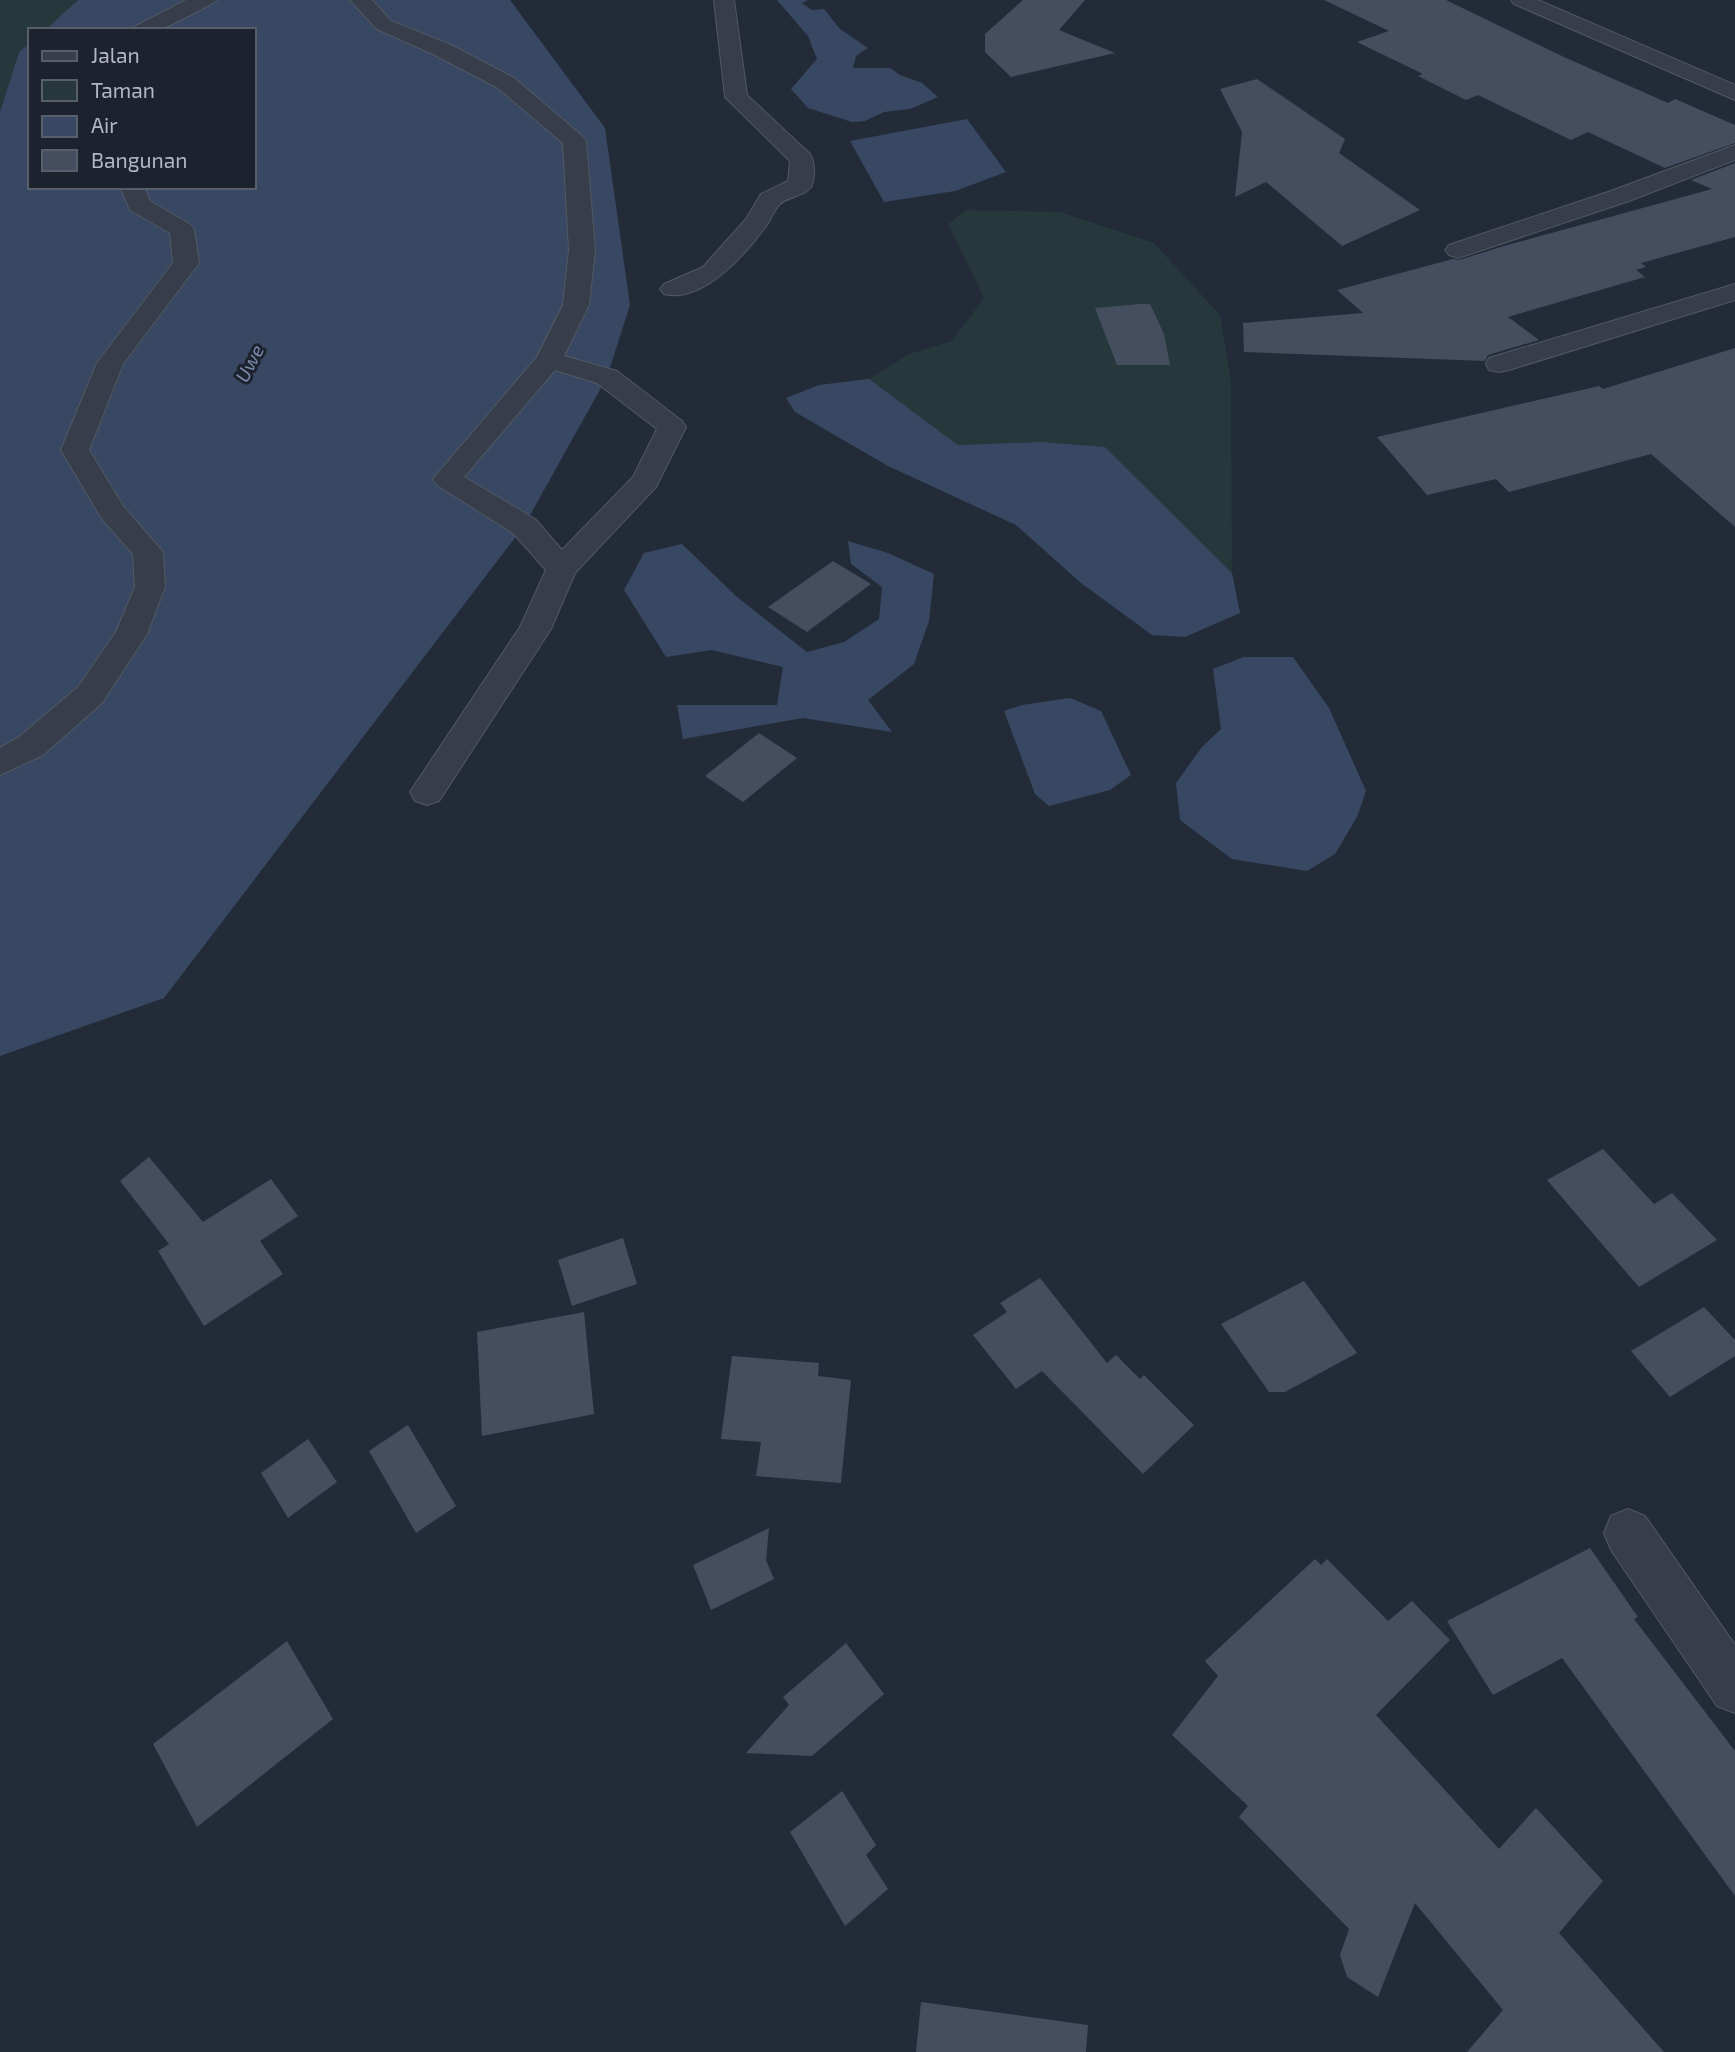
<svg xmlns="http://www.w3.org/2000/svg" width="1735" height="2052" font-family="'Exo 2',sans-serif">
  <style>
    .green { fill: #26383b }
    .water { fill: #394862 }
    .building { fill: #444e5e }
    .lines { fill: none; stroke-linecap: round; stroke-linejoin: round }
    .minor-casing { stroke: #525864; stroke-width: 2 }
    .minor { fill: #373d4a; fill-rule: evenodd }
    .labels { text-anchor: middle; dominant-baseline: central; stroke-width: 6; stroke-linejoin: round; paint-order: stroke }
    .far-water-label { font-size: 19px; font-style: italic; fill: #7c8dac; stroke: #1c222e }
  </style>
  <rect width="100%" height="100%" fill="#232b39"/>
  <g class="green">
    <path d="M0,0H78L45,30H30V43L19,52L0,112Z"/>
    <path d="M966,210L1060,212L1154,243L1220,315L1231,380L1232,573L1105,447L1041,442L958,445L869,379L909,354L952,341L984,298L948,224Z"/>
  </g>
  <g class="water">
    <path d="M78,0H510L605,128L630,305L607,377L524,526L164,998L0,1056V112L19,52L30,43V187H254V30H45Z"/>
    <path d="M777,0H808L802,3L812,10L824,9L840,29L868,48L856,56L853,68H890L900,75L922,83L938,97L910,109L884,112L865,121L852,122L808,108L791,89L817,59L808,36Z"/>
    <path d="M967,119L1006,172L955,191L884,202L850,141Z"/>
    <path d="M869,379L958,445L1041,442L1105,447L1232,573L1240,613L1185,637L1152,635L1081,583L1016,525L888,466L795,412L786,398L819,385Z"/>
    <path d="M848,541L888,553L934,574L929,621L914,664L868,700L892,732L803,718L683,739L677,705H777L783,667L712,650L666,657L624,590L644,553L682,544L737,597L807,652L844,642L879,619L882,587L851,564Z"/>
    <path d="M1244,657H1293L1329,708L1366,791L1357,817L1335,854L1307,871L1232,859L1180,820L1176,783L1202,747L1221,729L1213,669Z"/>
    <path d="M1070,698L1101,711L1131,775L1110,790L1049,806L1035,794L1004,711L1022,705Z"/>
  </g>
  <g class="building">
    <path d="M1023,0H1085L1059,30L1115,53L1011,77L985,52V34Z"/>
    <path d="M1324,0H1446L1564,57L1668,103L1675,99L1735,125V143L1665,168L1588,132L1571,140L1478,95L1466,100L1418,76L1423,74L1357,42L1389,31Z"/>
    <path d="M1257,79L1345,139L1339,153L1420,210L1342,246L1266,182L1235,197L1242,132L1220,89Z"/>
    <path d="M1735,163V237L1641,263L1646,267L1636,270L1645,277L1508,317L1539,340L1488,355L1485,361L1244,352L1243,323L1363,313L1337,290L1453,259L1459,260L1504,246L1712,189L1691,180Z"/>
    <path d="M1140,304H1150L1164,334L1170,365H1117L1095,308Z"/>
    <path d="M1735,348V527L1651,454L1509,492L1496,479L1427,495L1377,437L1599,386L1603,389Z"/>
    <path d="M833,561L871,584L807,632L768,607Z"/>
    <path d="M759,733L797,758L743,802L705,776Z"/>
    <path d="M1603,1149L1654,1204L1672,1193L1717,1240L1639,1287L1547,1180Z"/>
    <path d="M149,1157L203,1222L271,1179L298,1216L260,1241L283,1274L204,1326L158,1251L169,1244L120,1181Z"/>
    <path d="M623,1238L637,1284L572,1306L558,1260Z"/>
    <path d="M1040,1278L1107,1363L1116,1355L1140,1379L1144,1375L1194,1425L1143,1474L1042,1371L1016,1389L973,1335L1007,1312L1000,1303Z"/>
    <path d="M1304,1281L1357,1353L1285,1392H1269L1221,1324Z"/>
    <path d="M1704,1307L1735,1340V1356L1670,1397L1631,1351Z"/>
    <path d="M584,1312L594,1414L482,1436L477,1332Z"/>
    <path d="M732,1356L819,1363L818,1376L851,1380L841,1483L756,1476L761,1442L721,1439Z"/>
    <path d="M408,1425L456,1506L416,1533L369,1451Z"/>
    <path d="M308,1439L337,1482L288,1518L261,1473Z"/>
    <path d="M769,1528L766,1560L774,1579L711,1610L693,1565Z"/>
    <path d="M1590,1548L1638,1617L1634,1619L1735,1751V1896L1562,1658L1493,1695L1447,1621Z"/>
    <path d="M1315,1559L1321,1565L1327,1559L1388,1621L1412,1601L1450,1640L1376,1715L1499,1849L1536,1808L1603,1881L1559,1933L1664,2052H1467L1503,2010L1415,1903L1378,1997L1347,1977L1340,1955L1349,1929L1239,1817L1248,1806L1172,1735L1218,1676L1205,1661Z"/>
    <path d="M287,1641L333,1719L197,1827L153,1744Z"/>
    <path d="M846,1643L884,1694L812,1756L746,1753L789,1705L783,1697Z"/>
    <path d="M842,1791L876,1845L866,1855L888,1889L845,1926L790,1832Z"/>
    <path d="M921,2002L1088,2025L1086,2052H916Z"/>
  </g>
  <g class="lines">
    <g class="minor-casing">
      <g id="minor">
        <path d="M186,0H217C215,3 169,26 161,29C153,32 141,30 133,30L136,26Z"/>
        <path d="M350,0H372L391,21L451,45L514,78L582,136L586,141L595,250L589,305L564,356L617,371L682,421L686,427L656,487L575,573L551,629L439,801L427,805L415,801L410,792L520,627L546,570L513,533L437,485L433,479L537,357L563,305L569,250L563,143L498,88L435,55L377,29ZM555,370L597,383L657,429L633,477L562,550L535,519L464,477Z"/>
        <path d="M714,0H734L747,95L810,154C815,161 815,177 812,185C808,196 788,196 780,204C774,209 771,220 766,226C746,254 702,304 664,294L660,289L664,284L703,267L746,219L761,194L788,181L790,161L725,97Z"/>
        <path d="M1511,0H1538L1735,85V100L1514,4Z"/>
        <path d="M1735,145V160L1629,201L1458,258L1449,255L1445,250L1449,245L1611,191Z"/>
        <path d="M120,187H144L150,201L191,225L194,230L199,263L123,364L89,450L123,506L163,552L165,587L147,634L102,703L43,755L0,775V748L19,737L78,687L116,632L135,587L133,554L102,519L61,450L97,363L173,263L170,233L130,210Z"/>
        <path d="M1735,284V300L1509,370L1499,372L1489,370L1486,364L1489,358Z"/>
        <path d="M1628,1509L1645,1516L1735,1645V1713L1717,1706L1611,1550L1604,1533L1611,1516Z"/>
      </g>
    </g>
    <use href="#minor" class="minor"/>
  </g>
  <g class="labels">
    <g class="far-water-label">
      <text transform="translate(249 363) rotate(-63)">Uwe</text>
    </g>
  </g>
  <rect x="28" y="28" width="228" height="161" fill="#1c222e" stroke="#585e6a" stroke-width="2"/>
  <rect x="42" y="51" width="35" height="10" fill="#373d4a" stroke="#585e6a" stroke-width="2"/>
  <text x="91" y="63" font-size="21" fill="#b2b8c5">Jalan</text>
  <rect x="42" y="80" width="35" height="21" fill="#26383b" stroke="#585e6a" stroke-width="2"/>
  <text x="91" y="98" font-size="21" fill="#b2b8c5">Taman</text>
  <rect x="42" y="116" width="35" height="21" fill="#394862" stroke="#585e6a" stroke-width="2"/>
  <text x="91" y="133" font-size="21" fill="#b2b8c5">Air</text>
  <rect x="42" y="150" width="35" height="21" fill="#444e5e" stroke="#585e6a" stroke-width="2"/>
  <text x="91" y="168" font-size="21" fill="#b2b8c5">Bangunan</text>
</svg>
